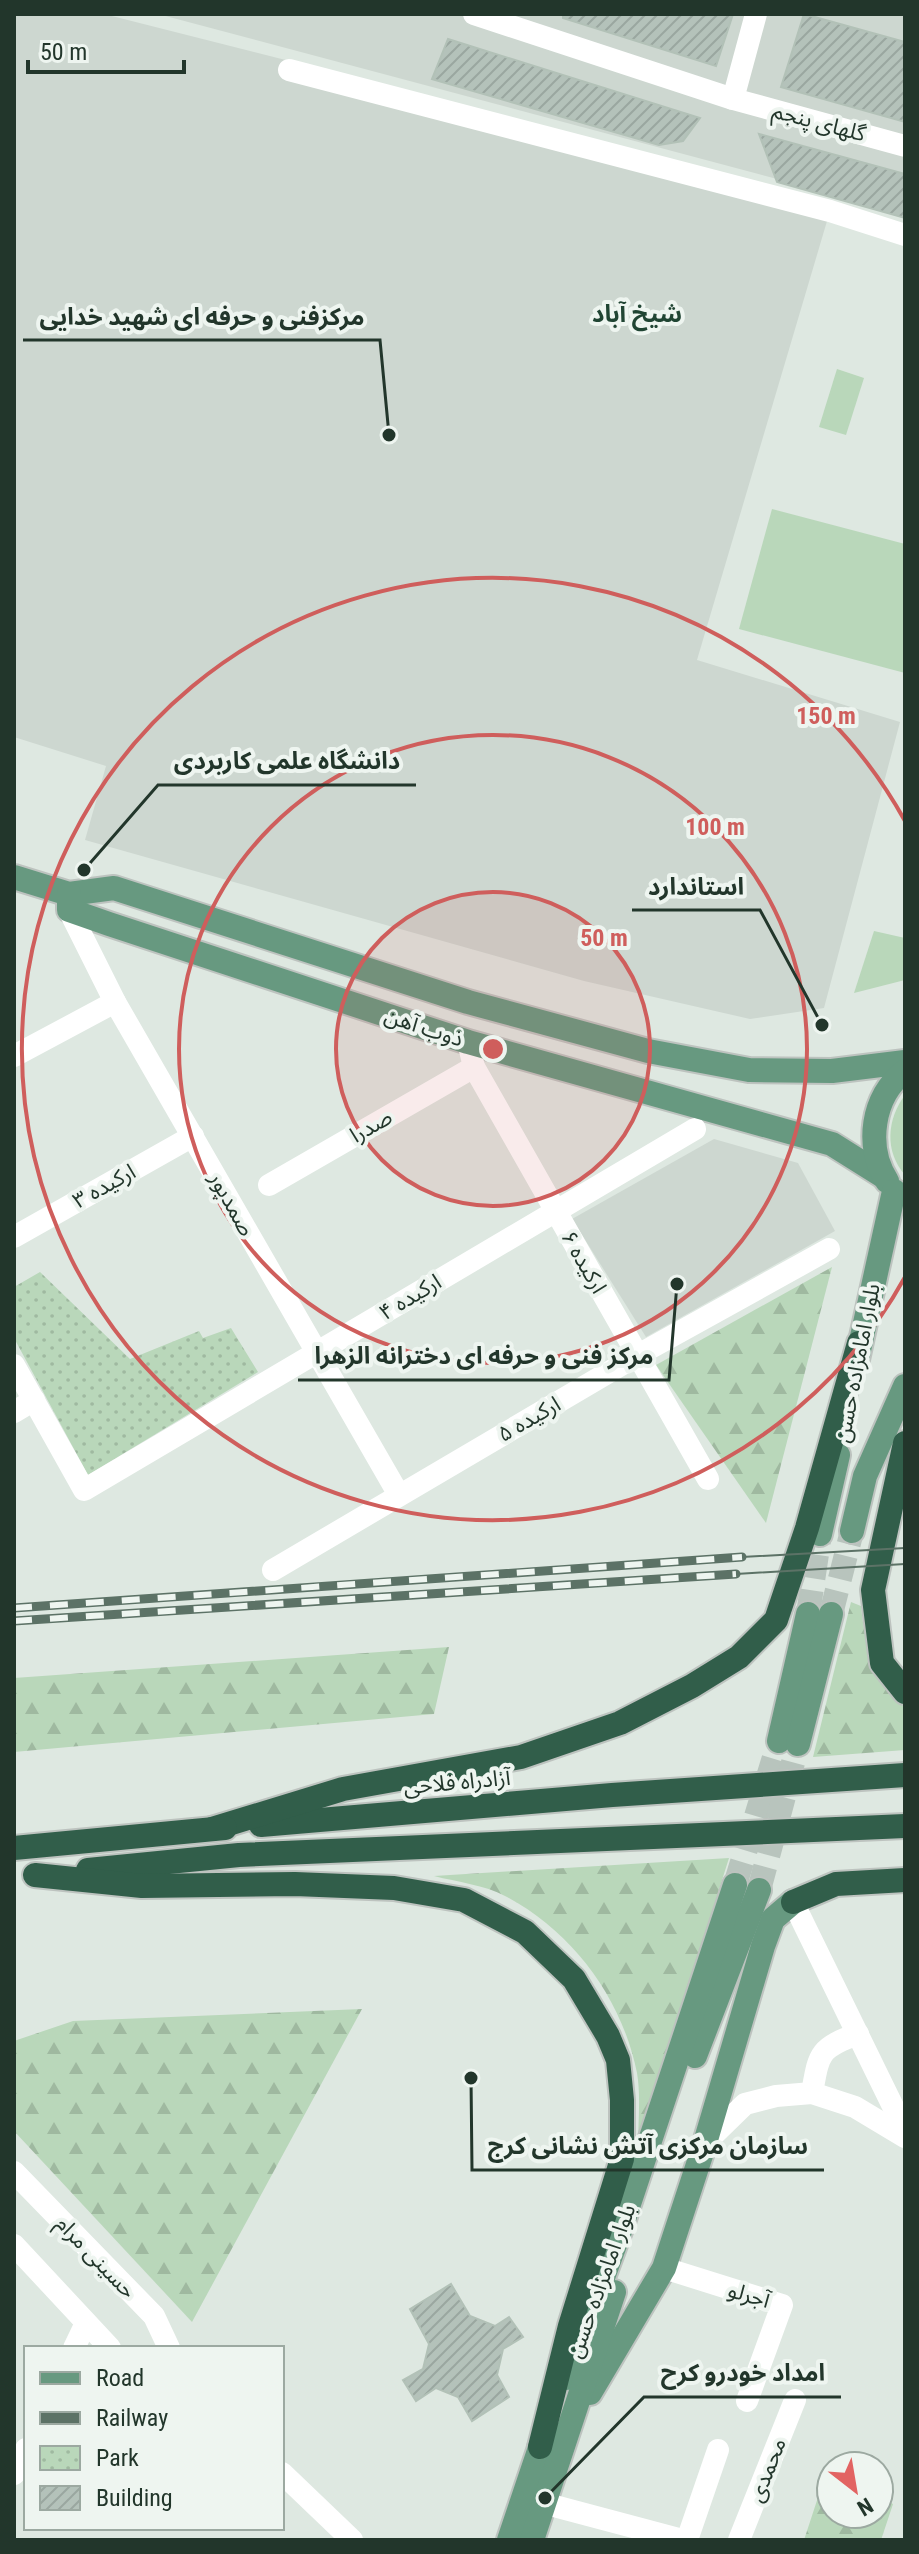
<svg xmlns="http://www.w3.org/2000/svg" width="919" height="2554" font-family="'Roboto Condensed','Noto Sans Arabic',sans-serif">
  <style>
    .built { fill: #cdd7d0 }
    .green { fill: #b9d7ba }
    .forest { fill: url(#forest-firs) }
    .park { fill: url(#park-dots) }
    .building { fill: url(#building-hatch); stroke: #b2c1b7; stroke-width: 2 }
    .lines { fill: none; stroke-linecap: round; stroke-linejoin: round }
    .major-tunnel { stroke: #b8c4bd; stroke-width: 24; stroke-dasharray: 24 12; stroke-linecap: butt }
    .major-casing { stroke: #bdc3bf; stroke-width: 28 }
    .highway-casing { stroke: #bdc3bf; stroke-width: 28 }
    .minor { stroke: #fff; stroke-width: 22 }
    .major { stroke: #679980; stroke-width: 24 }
    .highway { stroke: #315e4a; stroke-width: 24 }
    .tram { stroke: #5c7266; stroke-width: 2 }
    .rail-casing { stroke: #5c7266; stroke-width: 9 }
    .rail { stroke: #eef5f0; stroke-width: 6; stroke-dasharray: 18; stroke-linecap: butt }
    .ring { fill: none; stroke: #cf5e5c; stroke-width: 4 }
    .labels { text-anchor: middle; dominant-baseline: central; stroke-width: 8; stroke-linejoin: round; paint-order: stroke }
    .street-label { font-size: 22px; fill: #22362b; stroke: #eef5f0 }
    .neighbourhood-label { font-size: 24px; font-weight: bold; fill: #204533; stroke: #eef5f0 }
    .centre { fill: #cf5e5c; stroke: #eef5f0; stroke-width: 4 }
    .ring-label { font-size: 24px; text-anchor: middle; font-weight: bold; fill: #cf5e5c; stroke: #eef5f0; stroke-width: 8; stroke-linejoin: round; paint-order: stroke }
    .leader { fill: none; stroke: #22362b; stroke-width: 3 }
    .callout-dot { fill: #22362b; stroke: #eef5f0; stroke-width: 3 }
    .callout-label { font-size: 24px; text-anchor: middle; font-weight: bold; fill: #22362b; stroke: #eef5f0; stroke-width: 8; stroke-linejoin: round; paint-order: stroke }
  </style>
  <defs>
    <pattern id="forest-firs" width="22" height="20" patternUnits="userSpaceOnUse" patternTransform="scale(2)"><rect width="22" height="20" fill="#b9d7ba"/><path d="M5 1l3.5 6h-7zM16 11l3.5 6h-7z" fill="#9fb9a0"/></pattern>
    <pattern id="park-dots" width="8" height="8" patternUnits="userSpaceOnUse" patternTransform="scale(2)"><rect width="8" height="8" fill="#b9d7ba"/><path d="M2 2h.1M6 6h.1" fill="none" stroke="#9fb9a0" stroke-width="1.8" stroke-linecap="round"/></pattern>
    <pattern id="building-hatch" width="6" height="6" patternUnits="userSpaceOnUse" patternTransform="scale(2)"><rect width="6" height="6" fill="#b4c2ba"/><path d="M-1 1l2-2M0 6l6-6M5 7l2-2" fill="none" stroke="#9aa7a0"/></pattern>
  </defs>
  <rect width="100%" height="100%" fill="#dee8e1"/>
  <g class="built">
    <path d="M14,14H104L333,72L830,211L697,660L900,722L824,1008L750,1019L584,981L85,840L106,766L14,737Z"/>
    <path d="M158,14H905V213Z"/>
    <path d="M714,1139L798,1163L835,1231L646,1337L572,1219Z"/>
  </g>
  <g class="green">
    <path d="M837,369L864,378L846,435L819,427Z"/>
    <path d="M772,509L905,544V673L739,629Z"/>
    <path d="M874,931L905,938V980L854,993Z"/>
    <path d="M905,1095V1175C884,1151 887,1119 905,1095Z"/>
  </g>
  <g class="forest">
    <path d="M832,1267L766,1523L656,1365Z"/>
    <path d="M851,1602L861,1606C864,1638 874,1690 905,1707V1750L813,1757Z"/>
    <path d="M449,1647L434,1714L14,1752V1678Z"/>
    <path d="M729,1858L638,2147C638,2123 641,2096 637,2073C622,1998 572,1931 505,1896C485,1885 457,1882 434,1876Z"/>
    <path d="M362,2009L192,2322L14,2131V2041L73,2021Z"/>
    <path d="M826,2473L831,2475V2514H879V2497L893,2504L881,2540H804Z"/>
  </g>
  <path class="park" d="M40,1272L130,1359L199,1331L203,1338L231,1328L258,1372L88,1475L14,1338V1287Z"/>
  <g class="building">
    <path d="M563,14H733L716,66L563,18Z"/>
    <path d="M804,14L905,42V122L781,87Z"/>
    <path d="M448,39L700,118L683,141L659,145L432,79Z"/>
    <path d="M759,134L905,174V218L777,182Z"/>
    <path d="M451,2284L470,2316L495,2326L509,2317L523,2337L503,2349L497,2375L509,2397L472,2421L458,2397L436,2388L416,2401L403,2380L423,2369L429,2344L410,2309Z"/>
  </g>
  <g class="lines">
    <g class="major-tunnel">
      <path d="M808,1614L820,1534"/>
      <path d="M831,1614L852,1531"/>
      <path d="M735,1885L779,1741"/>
      <path d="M759,1890L798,1744"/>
    </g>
    <g class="major-casing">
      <g id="major">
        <path d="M14,877L69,894L114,888L468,1002L648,1051L749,1070L832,1071L905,1062"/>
        <path d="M69,894V910L109,924L468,1042L832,1144L883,1176"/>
        <path d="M887,1181C865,1147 872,1096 905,1071"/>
        <path d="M856,1364L894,1191"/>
        <path d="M852,1531L865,1476L905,1386"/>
        <path d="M820,1534L838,1455"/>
        <path d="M779,1741L808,1614"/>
        <path d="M798,1744L831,1614"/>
        <path d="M695,2056L759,1890"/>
        <path d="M566,2378L620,2231L735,1885"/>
        <path d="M590,2393L664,2268L705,2143L763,1946L773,1919L793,1902"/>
        <path d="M509,2540L547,2427"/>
        <path d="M532,2540L614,2292"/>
      </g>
    </g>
    <g class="highway-casing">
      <g id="highway">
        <path d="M905,1443L873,1590L882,1663L905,1692"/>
        <path d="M261,1825L612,1795L905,1775"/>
        <path d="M212,1829L343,1789L521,1757L620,1723L692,1686L739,1657L776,1620L807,1528L859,1343"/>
        <path d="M14,1848L225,1828"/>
        <path d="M88,1870L239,1855L905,1826"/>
        <path d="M35,1875L142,1886L295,1884L394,1888L464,1900L525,1932L574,1979L608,2036L618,2060L622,2100V2159L570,2326L540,2447"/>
        <path d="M793,1902L836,1884L905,1880"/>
      </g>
    </g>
    <g class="minor">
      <path d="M474,14L733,99L905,146"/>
      <path d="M289,70L830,211L905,235"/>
      <path d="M733,99L756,14"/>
      <path d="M69,910L115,1002L399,1495"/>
      <path d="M468,1042L474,1067L708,1479"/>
      <path d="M14,1056L115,1002"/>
      <path d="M269,1185L474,1067"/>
      <path d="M14,1237L193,1136"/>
      <path d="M14,1365L84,1490L695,1129"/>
      <path d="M14,1412L34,1400"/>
      <path d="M273,1570L638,1355L829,1249"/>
      <path d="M793,1902L905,2131"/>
      <path d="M812,2093C819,2054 818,2048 858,2034"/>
      <path d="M705,2143L745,2104L776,2096L812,2093L855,2107L905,2137"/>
      <path d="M14,2172L154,2316L169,2348"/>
      <path d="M14,2245L110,2348"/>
      <path d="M664,2268L782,2305L747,2401"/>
      <path d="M74,2348L86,2323"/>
      <path d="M282,2473L352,2540"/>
      <path d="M14,2474L26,2449"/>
      <path d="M543,2503L682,2540"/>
      <path d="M687,2540L718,2450"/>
      <path d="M739,2540L795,2400"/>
    </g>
    <use href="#major" class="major"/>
    <use href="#highway" class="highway"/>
    <g class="tram">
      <path d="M742,1557L905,1548"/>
      <path d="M736,1574L905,1564"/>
    </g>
    <g class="rail-casing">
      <g id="rail">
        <path d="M14,1608L742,1557"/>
        <path d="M14,1621L736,1574"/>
      </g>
    </g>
    <use href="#rail" class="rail"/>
  </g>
  <circle cx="493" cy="1049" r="157" fill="#cf5e5c" fill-opacity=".12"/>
  <g class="ring">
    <circle cx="493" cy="1049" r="157"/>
    <circle cx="493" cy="1049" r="314"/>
    <path d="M905 1277A471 471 0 1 1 905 821"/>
  </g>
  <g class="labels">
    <g class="street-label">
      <text transform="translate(819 122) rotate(15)">گلهای پنجم</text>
      <text transform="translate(424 1027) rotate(18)">ذوب آهن</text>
      <text transform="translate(371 1126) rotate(-30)">صدرا</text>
      <text transform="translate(104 1186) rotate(-29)">ارکیده ۳</text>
      <text transform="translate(232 1204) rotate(61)">صمدپور</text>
      <text transform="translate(584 1262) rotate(60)">ارکیده ۶</text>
      <text transform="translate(410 1297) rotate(-31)">ارکیده ۴</text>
      <text transform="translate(857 1363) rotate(-79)">بلوار امامزاده حسن</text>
      <text transform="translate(529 1419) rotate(-30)">ارکیده ۵</text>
      <text transform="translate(457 1782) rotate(-5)">آزادراه فلاحی</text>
      <text transform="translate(96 2257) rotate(46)">حسینی مرام</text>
      <text transform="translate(601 2281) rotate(-70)">بلوار امامزاده حسن</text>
      <text transform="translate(749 2295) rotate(17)">آجرلو</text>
      <text transform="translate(767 2470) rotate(-68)">محمدی</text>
    </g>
    <g class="neighbourhood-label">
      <text x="637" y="314">شیخ آباد</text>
    </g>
  </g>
  <circle cx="493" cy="1049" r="12" class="centre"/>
  <g class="ring-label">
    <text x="826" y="724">150 m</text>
    <text x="715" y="835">100 m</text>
    <text x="604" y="946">50 m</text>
  </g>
  <path class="leader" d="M389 435L380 340H23M84 870L158 785H416M822 1025L760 910H632M677 1284L669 1380H298M471 2078L472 2170H824M545 2498L644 2397H841"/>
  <g class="callout-dot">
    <circle cx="389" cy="435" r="8"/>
    <circle cx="84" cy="870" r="8"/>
    <circle cx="822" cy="1025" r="8"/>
    <circle cx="677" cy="1284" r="8"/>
    <circle cx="471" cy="2078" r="8"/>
    <circle cx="545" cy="2498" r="8"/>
  </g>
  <g class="callout-label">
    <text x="202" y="325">مرکزفنی و حرفه ای شهید خدایی</text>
    <text x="287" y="769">دانشگاه علمی کاربردی</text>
    <text x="696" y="895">استاندارد</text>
    <text x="484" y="1364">مرکز فنی و حرفه ای دخترانه الزهرا</text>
    <text x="648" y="2154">سازمان مرکزی آتش نشانی کرج</text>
    <text x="743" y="2381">امداد خودرو کرح</text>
  </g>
  <rect width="919" height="2554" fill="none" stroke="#22362b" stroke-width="32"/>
  <rect x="24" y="2346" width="260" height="184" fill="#eef5f0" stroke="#9ca9a1" stroke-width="2"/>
  <rect x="40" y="2372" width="40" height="12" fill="#679980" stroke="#9ca9a1" stroke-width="2"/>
  <text x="96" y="2386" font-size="24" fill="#22362b">Road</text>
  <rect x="40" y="2412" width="40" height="12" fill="#5c7266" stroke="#9ca9a1" stroke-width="2"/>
  <text x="96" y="2426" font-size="24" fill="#22362b">Railway</text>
  <rect x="40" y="2446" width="40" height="24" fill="url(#park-dots)" stroke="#9ca9a1" stroke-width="2"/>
  <text x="96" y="2466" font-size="24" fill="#22362b">Park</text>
  <rect x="40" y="2486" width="40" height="24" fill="url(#building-hatch)" stroke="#9ca9a1" stroke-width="2"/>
  <text x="96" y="2506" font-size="24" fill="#22362b">Building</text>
  <g transform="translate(855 2490) rotate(149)"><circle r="38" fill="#eef5f0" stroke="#9ca9a1" stroke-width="2"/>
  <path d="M0-6L14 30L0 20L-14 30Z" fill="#e26362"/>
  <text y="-12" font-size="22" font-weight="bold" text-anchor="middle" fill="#22362b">N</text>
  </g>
  <path d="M28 60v12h156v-12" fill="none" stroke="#22362b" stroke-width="4"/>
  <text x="40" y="60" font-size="24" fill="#22362b" stroke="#eef5f0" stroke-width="6" paint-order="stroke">50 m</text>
</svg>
